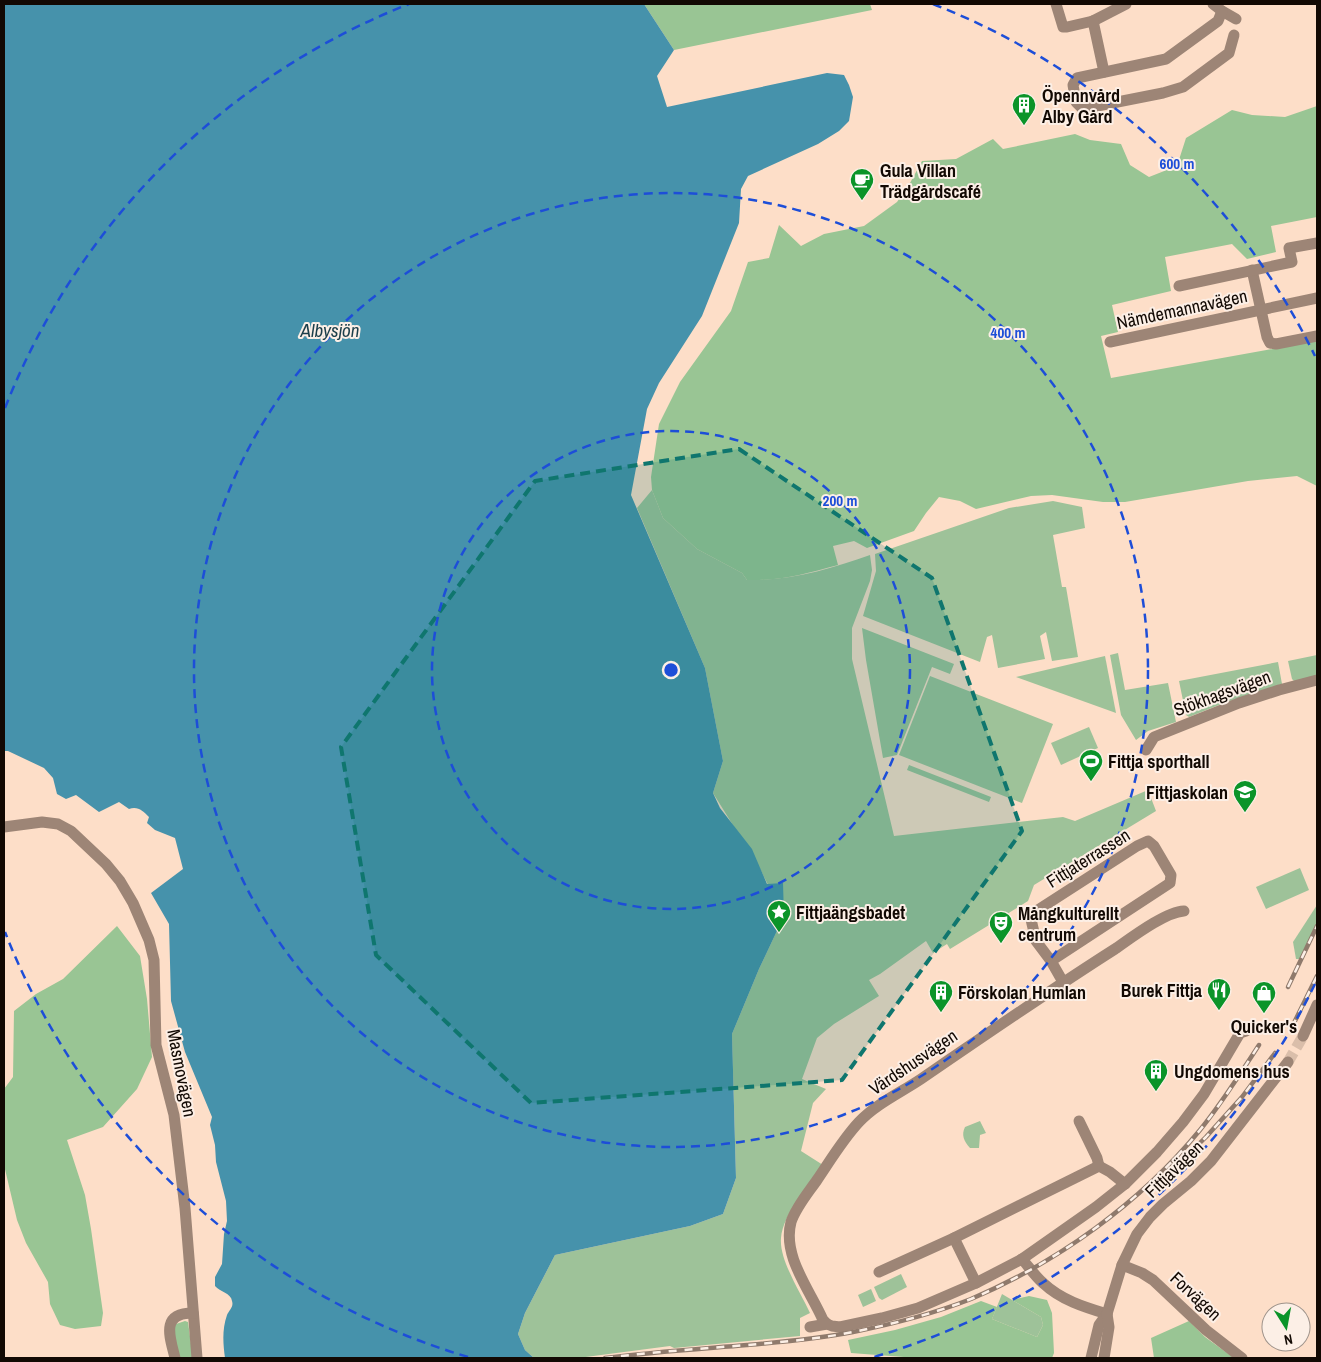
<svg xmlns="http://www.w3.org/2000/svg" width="1321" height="1362" font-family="'Archivo Narrow',sans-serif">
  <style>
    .green { fill: #9ec299 }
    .forest { fill: #99c594 }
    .water { fill: #4692ab }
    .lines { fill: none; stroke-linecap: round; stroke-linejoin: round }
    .minor-tunnel { stroke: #dabeaa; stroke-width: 11; stroke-dasharray: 11 5.5; stroke-linecap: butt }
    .minor { stroke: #9d8576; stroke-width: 11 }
    .rail-casing { stroke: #8f7a6c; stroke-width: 4.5 }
    .rail { stroke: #fcefe6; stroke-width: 2.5; stroke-dasharray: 8; stroke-linecap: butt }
    .marked { fill: #0f766e; fill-opacity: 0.2; stroke: #0f766e; stroke-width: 4; stroke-dasharray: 10 6; stroke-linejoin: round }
    .ring { fill: none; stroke: #1d4ed8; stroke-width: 2.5; stroke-dasharray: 9 6 }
    .labels { text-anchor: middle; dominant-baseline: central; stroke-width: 4; stroke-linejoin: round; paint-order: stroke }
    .poi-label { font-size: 18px; font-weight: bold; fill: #120903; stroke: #fcefe6; text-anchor: start }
    .street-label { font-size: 18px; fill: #120903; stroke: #fcefe6 }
    .water-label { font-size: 19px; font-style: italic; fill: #1c3f4b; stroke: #fcefe6 }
    .centre { fill: #1d4ed8; stroke: #fcefe6; stroke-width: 2.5 }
    .ring-label { font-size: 15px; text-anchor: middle; font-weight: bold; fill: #1d4ed8; stroke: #fcefe6; stroke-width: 4; stroke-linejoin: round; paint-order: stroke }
  </style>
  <rect width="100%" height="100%" fill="#fddec8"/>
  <g class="green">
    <path d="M652,490L663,518L697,549L742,573L747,580C789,581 831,569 870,555L872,570L870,581L852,628V659L894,836L1063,817L1075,821L1148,790L1156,811L1034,885L1028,901L950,949L947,944L933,953L926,941L880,974L869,980L879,996L834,1024L817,1038L802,1079L826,1089L813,1103L801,1151L823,1165C809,1185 783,1214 781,1238C779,1260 801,1293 810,1313L800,1318V1336L674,1348L670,1346L578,1358H534L525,1350L518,1334L525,1313L555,1255L690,1226L723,1214L736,1178L732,1034L759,969L784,916L759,867L713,793L723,761L705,668L637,508Z"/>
    <path d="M1053,501L1082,507L1085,528L1053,535L1062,587H1066L1078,657L1052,661L1046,632L1040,636L1045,659L998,668L992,635L987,637L980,662L863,616L876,571L875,554L1009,508Z"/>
    <path d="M862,628L954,664L950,674L932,667L897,755L883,758L866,660Z"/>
    <path d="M1118,653L1125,690L1168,683L1176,722L1148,731L1136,740L1121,715L1110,655Z"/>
    <path d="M1317,655V676L1294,681L1292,679L1288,661Z"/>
    <path d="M1105,656L1116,713L1016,677Z"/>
    <path d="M1278,662L1282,684L1224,703L1189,717L1186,715L1179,681Z"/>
    <path d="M930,676L1053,724L1022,803L899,755Z"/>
    <path d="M1089,727L1098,748L1061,765L1051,743Z"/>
    <path d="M909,765L991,797L989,802L907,770Z"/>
    <path d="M1300,868L1309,890L1266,909L1256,887Z"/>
    <path d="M1317,905V922L1300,959H1296L1293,942Z"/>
    <path d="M980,1121L986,1133L980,1135L979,1148H970C964,1141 961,1135 965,1127Z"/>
    <path d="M901,1274L907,1287L882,1300L879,1298L874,1287Z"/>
    <path d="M871,1289L876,1301L863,1307L858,1295Z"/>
    <path d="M1002,1294L1041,1317L1043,1325L1037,1337L992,1319Z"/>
  </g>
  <g class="forest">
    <path d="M644,4H870L872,10L674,50Z"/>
    <path d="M1317,106V217L1271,226L1276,252L1247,259L1232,244L1165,257L1171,291L1112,305L1118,332L1101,336L1111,378L1317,341V486L1297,476L1248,481L1125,502H1103L1052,495L1031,496L976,509L960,501L939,497L926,513L914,531L867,548L854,541L833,546L838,565C804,574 782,581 747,580L742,573L697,549L663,518L652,490L651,477L659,424L680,382L731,311L748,262L769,258L779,225L801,246L824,234L864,226L897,202L910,183L922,161L956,159L993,139L1003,149L1075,134L1090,140L1121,144L1130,165L1149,177L1177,166L1186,138L1232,110L1252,115L1285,117Z"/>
    <path d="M117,926L140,956L147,999L152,1057L137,1089L103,1127L67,1140L85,1195L91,1229L103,1313L101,1326L75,1329L60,1325L50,1304L48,1282L26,1243L17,1220L4,1165V1089L13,1077L14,1011L36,994L63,979Z"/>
    <path d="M1029,1296L1047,1300L1052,1313L1054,1353L1052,1358H917L851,1353L848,1340L895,1330L941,1317L981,1301L997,1307L992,1319L1037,1337L1043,1325L1041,1317L1012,1300Z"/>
    <path d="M185,1321L188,1322L193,1358H179L173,1331L176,1324Z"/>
    <path d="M1189,1321L1205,1337L1234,1358H1154L1151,1338Z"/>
  </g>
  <path class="water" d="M4,4H644L674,50L657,76L667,107L827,73L844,75L849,85L853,97L849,121L839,131L818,144L748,176L741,189L739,223L702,316L659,383L647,409L631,495L705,668L723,761L713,793L720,808L752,849L767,884L783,883L784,916L759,969L732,1034L736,1178L723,1214L690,1226L555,1255L525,1313L518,1334L525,1350L534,1358H225C223,1344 222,1329 227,1315C229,1310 234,1307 232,1301C231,1293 220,1292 215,1286V1277L222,1264L224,1234L227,1221L226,1201L216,1162L215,1145L210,1125L212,1117L185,1052L171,1001L169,924L151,893L183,869L175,838L155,830L147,823L149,817C143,811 138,806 129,809L119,802L99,812L76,795L66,799L57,794L53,778L44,768L8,751H4Z"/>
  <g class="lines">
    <path class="minor-tunnel" d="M1288,1062L1303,1036"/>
    <g class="minor">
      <path d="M1056,4L1063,27H1067L1093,21L1126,4"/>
      <path d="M1213,4L1222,11L1236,19"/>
      <path d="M1222,11L1218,21L1166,59L1077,78L1073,85L1076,102L1082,108H1087L1163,93L1183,87L1229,53L1234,35"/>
      <path d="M1093,21L1104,72"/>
      <path d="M1252,270L1267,337L1270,343L1276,344L1317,336"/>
      <path d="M1179,286L1292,262L1289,248L1317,243"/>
      <path d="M1110,342L1317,298"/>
      <path d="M1146,750L1154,737L1239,703L1279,690L1317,680"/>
      <path d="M4,827L42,822L58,824L71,831L106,864L120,881L133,903L149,940L154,960L156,1045L174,1115L185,1208L197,1358"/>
      <path d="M1051,961L1036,941L1030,915L1137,846L1148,841L1154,846L1171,875L1170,883L1051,961L1063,982"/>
      <path d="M1303,1036L1317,1005"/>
      <path d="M1079,1121L1097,1158L1099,1166"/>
      <path d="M954,1238L976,1283"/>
      <path d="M1022,1259C1029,1267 1035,1276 1043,1283C1061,1300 1084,1307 1107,1314"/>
      <path d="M1122,1265L1142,1273L1153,1280L1206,1330L1242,1358"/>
      <path d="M879,1272L954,1238L1099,1166L1110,1172L1125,1184"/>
      <path d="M827,1324L823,1320C810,1290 782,1256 791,1222C796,1207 808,1193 817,1180C830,1161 843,1139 859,1122C876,1104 900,1093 921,1079C985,1035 1049,991 1115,949C1131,938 1165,912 1184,911"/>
      <path d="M810,1327L827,1324L832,1326L840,1327L882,1318L918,1308L976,1283L1022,1259L1096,1207L1125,1184L1157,1152L1183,1122L1204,1094L1240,1033L1246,1031"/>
      <path d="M175,1358C170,1337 160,1313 193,1313"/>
      <path d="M1091,1358L1099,1325L1107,1314L1122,1265L1137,1234L1150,1217L1163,1204L1191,1181L1211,1161L1288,1062"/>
      <path d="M1104,1358L1109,1327L1107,1314"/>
    </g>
    <g class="rail-casing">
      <g id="rail">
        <path d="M1288,987L1317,926"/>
        <path d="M1292,1027L1317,976"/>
        <path d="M1169,1173L1206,1137L1242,1097L1275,1053"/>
        <path d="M605,1358C652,1352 699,1349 747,1345C782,1342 818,1339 853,1332C893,1324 933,1314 971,1299C1058,1262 1140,1203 1200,1130C1222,1103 1240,1074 1259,1045"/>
      </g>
    </g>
    <use href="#rail" class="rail"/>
  </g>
  <path class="marked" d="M739,449L932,578L1022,831L842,1080L531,1103L376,955L341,747L535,481Z"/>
  <g class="ring">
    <circle cx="671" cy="670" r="239"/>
    <circle cx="671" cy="670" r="477"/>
    <path d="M1315 984A716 716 0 0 1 874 1357M468 1357A716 716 0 0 1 5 932M5 408A716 716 0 0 1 409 4M933 4A716 716 0 0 1 1315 356"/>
  </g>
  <defs>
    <g id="building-pin" transform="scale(1.25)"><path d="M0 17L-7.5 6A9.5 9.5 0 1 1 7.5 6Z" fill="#0b9429" stroke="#fcefe6"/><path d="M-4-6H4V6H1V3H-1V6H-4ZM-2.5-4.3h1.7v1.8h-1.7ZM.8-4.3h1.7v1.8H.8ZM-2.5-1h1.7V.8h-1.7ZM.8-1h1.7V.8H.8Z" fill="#fff"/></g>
    <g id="cafe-pin" transform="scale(1.25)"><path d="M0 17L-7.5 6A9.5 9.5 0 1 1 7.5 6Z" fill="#0b9429" stroke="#fcefe6"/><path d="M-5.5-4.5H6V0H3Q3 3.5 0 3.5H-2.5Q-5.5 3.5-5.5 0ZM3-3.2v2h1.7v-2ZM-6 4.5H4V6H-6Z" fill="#fff"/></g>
    <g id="stadium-pin" transform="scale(1.25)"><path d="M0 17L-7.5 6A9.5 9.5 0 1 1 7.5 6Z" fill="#0b9429" stroke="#fcefe6"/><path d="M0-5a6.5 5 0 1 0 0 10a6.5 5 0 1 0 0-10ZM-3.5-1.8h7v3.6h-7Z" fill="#fff"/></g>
    <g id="school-pin" transform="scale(1.25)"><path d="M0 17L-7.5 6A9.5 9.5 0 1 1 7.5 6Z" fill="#0b9429" stroke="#fcefe6"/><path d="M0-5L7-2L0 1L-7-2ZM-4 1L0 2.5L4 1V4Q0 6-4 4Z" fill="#fff"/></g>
    <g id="sight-pin" transform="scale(1.25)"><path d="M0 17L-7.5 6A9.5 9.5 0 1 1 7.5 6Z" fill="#0b9429" stroke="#fcefe6"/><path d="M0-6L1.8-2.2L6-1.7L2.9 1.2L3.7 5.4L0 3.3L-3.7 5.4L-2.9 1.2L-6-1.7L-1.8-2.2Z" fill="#fff"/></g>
    <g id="theatre-pin" transform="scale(1.25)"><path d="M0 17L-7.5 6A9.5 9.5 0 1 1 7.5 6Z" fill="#0b9429" stroke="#fcefe6"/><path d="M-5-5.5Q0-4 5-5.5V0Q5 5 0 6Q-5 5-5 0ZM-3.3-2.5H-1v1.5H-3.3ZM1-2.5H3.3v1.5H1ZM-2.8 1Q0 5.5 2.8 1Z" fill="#fff"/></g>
    <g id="restaurant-pin" transform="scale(1.25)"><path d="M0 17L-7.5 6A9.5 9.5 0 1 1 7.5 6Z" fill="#0b9429" stroke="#fcefe6"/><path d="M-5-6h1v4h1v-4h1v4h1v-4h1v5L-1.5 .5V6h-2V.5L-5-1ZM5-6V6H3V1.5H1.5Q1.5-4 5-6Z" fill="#fff"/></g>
    <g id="shop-pin" transform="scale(1.25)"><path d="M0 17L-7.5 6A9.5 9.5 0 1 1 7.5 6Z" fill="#0b9429" stroke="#fcefe6"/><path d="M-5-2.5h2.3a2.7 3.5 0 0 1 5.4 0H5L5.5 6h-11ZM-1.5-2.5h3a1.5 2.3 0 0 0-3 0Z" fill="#fff"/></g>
  </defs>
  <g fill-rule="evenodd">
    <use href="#building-pin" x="1024" y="105"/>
    <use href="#cafe-pin" x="862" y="180"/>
    <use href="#stadium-pin" x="1091" y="761"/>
    <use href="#school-pin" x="1245" y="792"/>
    <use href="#sight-pin" x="779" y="912"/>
    <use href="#theatre-pin" x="1001" y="923"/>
    <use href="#restaurant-pin" x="1219" y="990"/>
    <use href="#building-pin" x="941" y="992"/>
    <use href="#shop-pin" x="1264" y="993"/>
    <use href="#building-pin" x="1156" y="1071"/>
  </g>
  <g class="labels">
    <g class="poi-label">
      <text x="1042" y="95">Öpennvård<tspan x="1042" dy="21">Alby Gård</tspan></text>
      <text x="880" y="170">Gula Villan<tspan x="880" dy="21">Trädgårdscafé</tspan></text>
      <text x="1108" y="761">Fittja sporthall</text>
      <text x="1228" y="792" text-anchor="end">Fittjaskolan</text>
      <text x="796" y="912">Fittjaängsbadet</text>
      <text x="1018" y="913">Mångkulturellt<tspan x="1018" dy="21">centrum</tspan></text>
      <text x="1202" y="990" text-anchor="end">Burek Fittja</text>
      <text x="958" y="992">Förskolan Humlan</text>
      <text x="1264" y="1026" text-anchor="middle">Quicker's</text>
      <text x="1174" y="1071">Ungdomens hus</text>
    </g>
    <g class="street-label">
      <text transform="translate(1182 309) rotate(-12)">Nämdemannavägen</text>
      <text transform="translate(1222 693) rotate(-20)">Stökhagsvägen</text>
      <text transform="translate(1088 858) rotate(-32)">Fittjaterrassen</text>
      <text transform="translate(913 1062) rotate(-34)">Värdshusvägen</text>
      <text transform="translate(182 1073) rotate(79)">Masmovägen</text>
      <text transform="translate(1174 1169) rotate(-44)">Fittjavägen</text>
      <text transform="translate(1196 1296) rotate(43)">Forvägen</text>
    </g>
    <g class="water-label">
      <text x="330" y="330">Albysjön</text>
    </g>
  </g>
  <circle cx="671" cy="670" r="8" class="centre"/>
  <g class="ring-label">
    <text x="1177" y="169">600 m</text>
    <text x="1008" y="338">400 m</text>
    <text x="840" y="506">200 m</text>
  </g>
  <rect width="1321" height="1362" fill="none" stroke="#120903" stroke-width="10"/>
  <g transform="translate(1286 1327) rotate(169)"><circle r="24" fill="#fcefe6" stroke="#9e938b"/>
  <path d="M0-4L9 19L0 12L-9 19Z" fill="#0b9429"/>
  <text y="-8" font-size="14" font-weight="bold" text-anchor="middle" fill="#120903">N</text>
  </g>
</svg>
